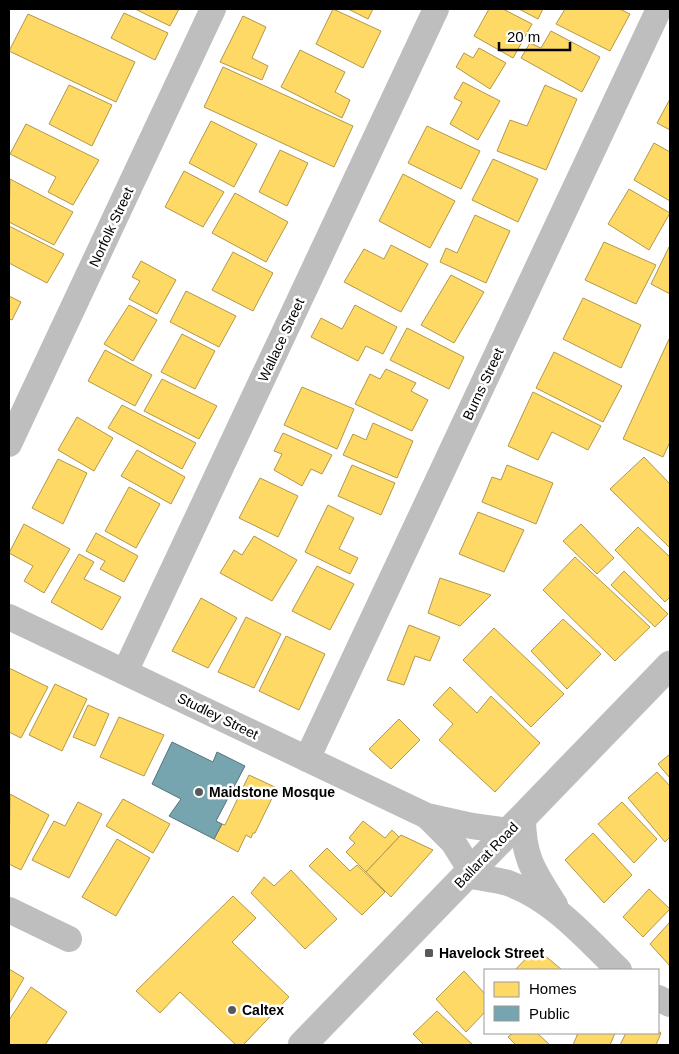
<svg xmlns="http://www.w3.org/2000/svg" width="679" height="1054" font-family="Arial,sans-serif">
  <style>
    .homes { fill: #ffd966; stroke: #b29847 }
    .public { fill: #76a5af; stroke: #53747a }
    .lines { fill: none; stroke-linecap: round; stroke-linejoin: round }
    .trunk-casing { stroke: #dbdbdb; stroke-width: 29 }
    .minor { stroke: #bebebe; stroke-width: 26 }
    .trunk { stroke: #bdbdbd; stroke-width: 28 }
    .poi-dot { fill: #595959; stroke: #fff; stroke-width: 2 }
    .labels { text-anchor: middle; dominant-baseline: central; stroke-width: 5; stroke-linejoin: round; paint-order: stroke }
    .street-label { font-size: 14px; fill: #000; stroke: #fff }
    .poi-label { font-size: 14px; font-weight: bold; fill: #000; stroke: #fff; text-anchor: start }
  </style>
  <rect width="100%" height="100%" fill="#fff"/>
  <g class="homes">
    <path d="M135,9H179L170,26Z"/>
    <path d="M333,9L381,31L363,68L316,44Z"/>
    <path d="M348,9H373L368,19Z"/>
    <path d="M489,9H503L532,24L513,58L474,36Z"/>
    <path d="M519,9H543L538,19Z"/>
    <path d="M565,9H620L630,14L610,51L556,24Z"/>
    <path d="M124,13L168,33L155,60L111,38Z"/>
    <path d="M28,14L135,62L116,102L9,51Z"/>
    <path d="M243,16L266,27L252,58L268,66L262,80L220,62Z"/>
    <path d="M551,31L600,57L582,92L521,58L530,43L541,48Z"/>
    <path d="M479,48L506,63L490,89L456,67L464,53L473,58Z"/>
    <path d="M300,50L345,72L335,92L350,100L342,118L281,87Z"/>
    <path d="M223,67L353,126L334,167L204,107Z"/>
    <path d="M463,82L500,101L478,140L450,124L462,102L454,98Z"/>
    <path d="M69,85L112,105L92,146L49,124Z"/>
    <path d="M545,85L577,99L546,170L497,151L510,120L527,126Z"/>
    <path d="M670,99V130L657,123Z"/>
    <path d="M211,121L257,144L234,187L189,163Z"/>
    <path d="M26,124L99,160L73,205L48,192L56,177L10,154Z"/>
    <path d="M427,126L480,151L461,189L408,163Z"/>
    <path d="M654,143L670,152V201L634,180Z"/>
    <path d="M280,150L308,163L287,206L259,192Z"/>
    <path d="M493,159L538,179L518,222L472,200Z"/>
    <path d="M184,171L224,192L203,227L165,207Z"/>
    <path d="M403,174L455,201L430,248L379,221Z"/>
    <path d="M10,179L73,212L54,245L9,222Z"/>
    <path d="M629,189L670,213L649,250L608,224Z"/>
    <path d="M235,193L288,222L266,262L212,233Z"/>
    <path d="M475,215L510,231L486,283L440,262L446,248L457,253Z"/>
    <path d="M9,226L64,254L47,283L9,263Z"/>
    <path d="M604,242L656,265L636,304L585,280Z"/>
    <path d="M391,245L428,264L401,312L344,282L364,249L384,259Z"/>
    <path d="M669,247L670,248V294L651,284Z"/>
    <path d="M233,252L273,273L253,311L212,290Z"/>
    <path d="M141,261L176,280L157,314L129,299L140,281L132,277Z"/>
    <path d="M451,275L484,292L454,343L421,325Z"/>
    <path d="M186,291L236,316L219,347L170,322Z"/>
    <path d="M9,296L21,302L12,320L9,319Z"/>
    <path d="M583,298L641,325L621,368L563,339Z"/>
    <path d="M129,305L157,320L133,361L104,344Z"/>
    <path d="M355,305L397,327L383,354L366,346L358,361L311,337L321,318L342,329Z"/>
    <path d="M407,328L464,357L449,389L390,360Z"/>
    <path d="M182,334L215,351L195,389L161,372Z"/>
    <path d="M670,337V442L663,457L623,439Z"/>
    <path d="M105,350L152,375L135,406L88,381Z"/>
    <path d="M554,352L622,386L603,422L536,388Z"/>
    <path d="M386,369L416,383L411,391L428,400L412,431L355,404L370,374L380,379Z"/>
    <path d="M162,379L217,406L199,439L144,411Z"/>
    <path d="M302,387L354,409L337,449L284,425Z"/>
    <path d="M533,392L601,426L588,450L552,432L538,460L508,446Z"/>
    <path d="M122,405L196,443L182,469L108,428Z"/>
    <path d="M77,417L113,438L94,471L58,450Z"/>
    <path d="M373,423L413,441L397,478L343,455L353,434L366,440Z"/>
    <path d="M283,433L332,455L322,474L311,469L302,486L274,470L282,454L274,451Z"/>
    <path d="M137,450L185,477L171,504L121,476Z"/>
    <path d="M644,457L670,484V548L610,489Z"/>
    <path d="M58,459L87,473L63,524L32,508Z"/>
    <path d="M352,465L395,483L381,515L338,496Z"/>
    <path d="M507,465L553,483L536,524L482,502L492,477L501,480Z"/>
    <path d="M260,478L298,496L278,537L239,518Z"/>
    <path d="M129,487L160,504L136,548L105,531Z"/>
    <path d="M328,505L354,518L339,549L358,558L350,574L305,552Z"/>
    <path d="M478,512L524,530L504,572L459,554Z"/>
    <path d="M24,524L70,549L44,593L24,581L33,566L9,553Z"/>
    <path d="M581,524L614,558L597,574L563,541Z"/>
    <path d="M638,527L670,557V597L665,602L615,550Z"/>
    <path d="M96,533L138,556L124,582L100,569L105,561L86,551Z"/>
    <path d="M254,536L297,560L272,601L220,573L234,550L242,555Z"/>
    <path d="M79,554L94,562L84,579L121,597L102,630L51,602Z"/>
    <path d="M575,557L650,627L615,661L543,590Z"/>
    <path d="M317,566L354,584L330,630L292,611Z"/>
    <path d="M624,571L668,614L655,627L611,585Z"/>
    <path d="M440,578L491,595L460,626L428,613Z"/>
    <path d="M201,598L237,618L208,668L172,651Z"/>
    <path d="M246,617L281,634L254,688L218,672Z"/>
    <path d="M563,619L601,654L567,689L531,651Z"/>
    <path d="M409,625L440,637L430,661L415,656L404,685L387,680Z"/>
    <path d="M494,628L564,694L531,727L463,660Z"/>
    <path d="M286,636L325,654L299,710L259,691Z"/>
    <path d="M9,668L48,687L21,738L9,732Z"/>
    <path d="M55,684L87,699L62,751L29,735Z"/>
    <path d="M450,687L477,713L491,696L540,743L495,792L439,740L453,724L433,705Z"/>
    <path d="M88,705L109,714L95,746L73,737Z"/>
    <path d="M119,717L164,735L144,776L100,757Z"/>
    <path d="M399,719L420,740L391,769L369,749Z"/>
    <path d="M670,754V778L658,764Z"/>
    <path d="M657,772L670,786V837L665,842L628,798Z"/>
    <path d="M249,775L277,788L255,833H253L251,838L246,835L238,852L214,839L222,824L225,825Z"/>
    <path d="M10,794L49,815L21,870L9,864Z"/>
    <path d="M123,799L170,824L153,853L106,826Z"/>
    <path d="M78,802L102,814L69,878L32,860L54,821L65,826Z"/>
    <path d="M622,802L657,839L634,863L598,824Z"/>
    <path d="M363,821L385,838L392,830L399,837L366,872L346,852L355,843L349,838Z"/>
    <path d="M593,833L632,875L604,903L565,860Z"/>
    <path d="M401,835L433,850L391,897L366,872Z"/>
    <path d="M117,839L150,858L116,916L82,897Z"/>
    <path d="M327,848L350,871L357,865L385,892L362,915L309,866Z"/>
    <path d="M291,870L337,919L305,949L251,893L264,877L274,886Z"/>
    <path d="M649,889L670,909L643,937L623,917Z"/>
    <path d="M233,896L256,918L232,942L289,997L243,1045H236L180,992L160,1013L136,991Z"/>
    <path d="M670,922V966L650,944Z"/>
    <path d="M536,948L562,970H515Z"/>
    <path d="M9,969L24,978L9,1004Z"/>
    <path d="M464,971L485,994V1012L466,1032L436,999Z"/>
    <path d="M31,987L67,1012L45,1045H9V1020Z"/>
    <path d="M437,1011L473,1045H424L413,1034Z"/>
    <path d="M658,1031L661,1033L656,1045H620L626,1033Z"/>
    <path d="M513,1033H537L550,1045H516L508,1037Z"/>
    <path d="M578,1033H615L610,1045H573Z"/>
  </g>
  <path class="public" d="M172,742L213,762L217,752L245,766L216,821L222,824L214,839L169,816L181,799L152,784Z"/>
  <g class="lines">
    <g class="trunk-casing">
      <path id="trunk" d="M302,1045L670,665"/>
    </g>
    <g class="minor">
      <path d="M9,444L213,9"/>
      <path d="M9,617L427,816L472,826L510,831"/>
      <path d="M125,672L436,9"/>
      <path d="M307,759L659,9"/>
      <path d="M428,817L453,842L471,871"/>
      <path d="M523,817C523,858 534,872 555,905"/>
      <path d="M467,875C480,878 495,879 508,883C553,899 586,938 619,970"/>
      <path d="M9,910L69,939"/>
      <path d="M658,998L670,1004"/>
    </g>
    <use href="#trunk" class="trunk"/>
  </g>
  <g class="poi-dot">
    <circle cx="199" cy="792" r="5"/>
    <rect x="424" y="948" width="10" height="10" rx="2.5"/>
    <circle cx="232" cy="1010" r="5"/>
  </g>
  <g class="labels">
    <g class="street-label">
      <text transform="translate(111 227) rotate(-65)">Norfolk Street</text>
      <text transform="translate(281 340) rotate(-65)">Wallace Street</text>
      <text transform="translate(483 384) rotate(-65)">Burns Street</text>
      <text transform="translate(218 716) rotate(26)">Studley Street</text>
      <text transform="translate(486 855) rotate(-46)">Ballarat Road</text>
    </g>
    <g class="poi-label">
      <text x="209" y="792">Maidstone Mosque</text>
      <text x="439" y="953">Havelock Street</text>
      <text x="242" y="1010">Caltex</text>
    </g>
  </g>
  <rect width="679" height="1054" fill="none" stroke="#000000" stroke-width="20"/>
  <rect x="484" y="969" width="175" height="65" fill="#ffffff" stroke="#999999"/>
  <rect x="494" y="982" width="25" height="15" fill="#ffd966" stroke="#999999"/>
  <text x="529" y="994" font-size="15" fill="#000000">Homes</text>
  <rect x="494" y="1006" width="25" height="15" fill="#76a5af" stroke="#999999"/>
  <text x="529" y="1019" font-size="15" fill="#000000">Public</text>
  <path d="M499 42v8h71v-8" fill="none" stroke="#000000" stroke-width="2.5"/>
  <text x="507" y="42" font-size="15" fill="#000000" stroke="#ffffff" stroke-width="4" paint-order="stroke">20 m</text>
</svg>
